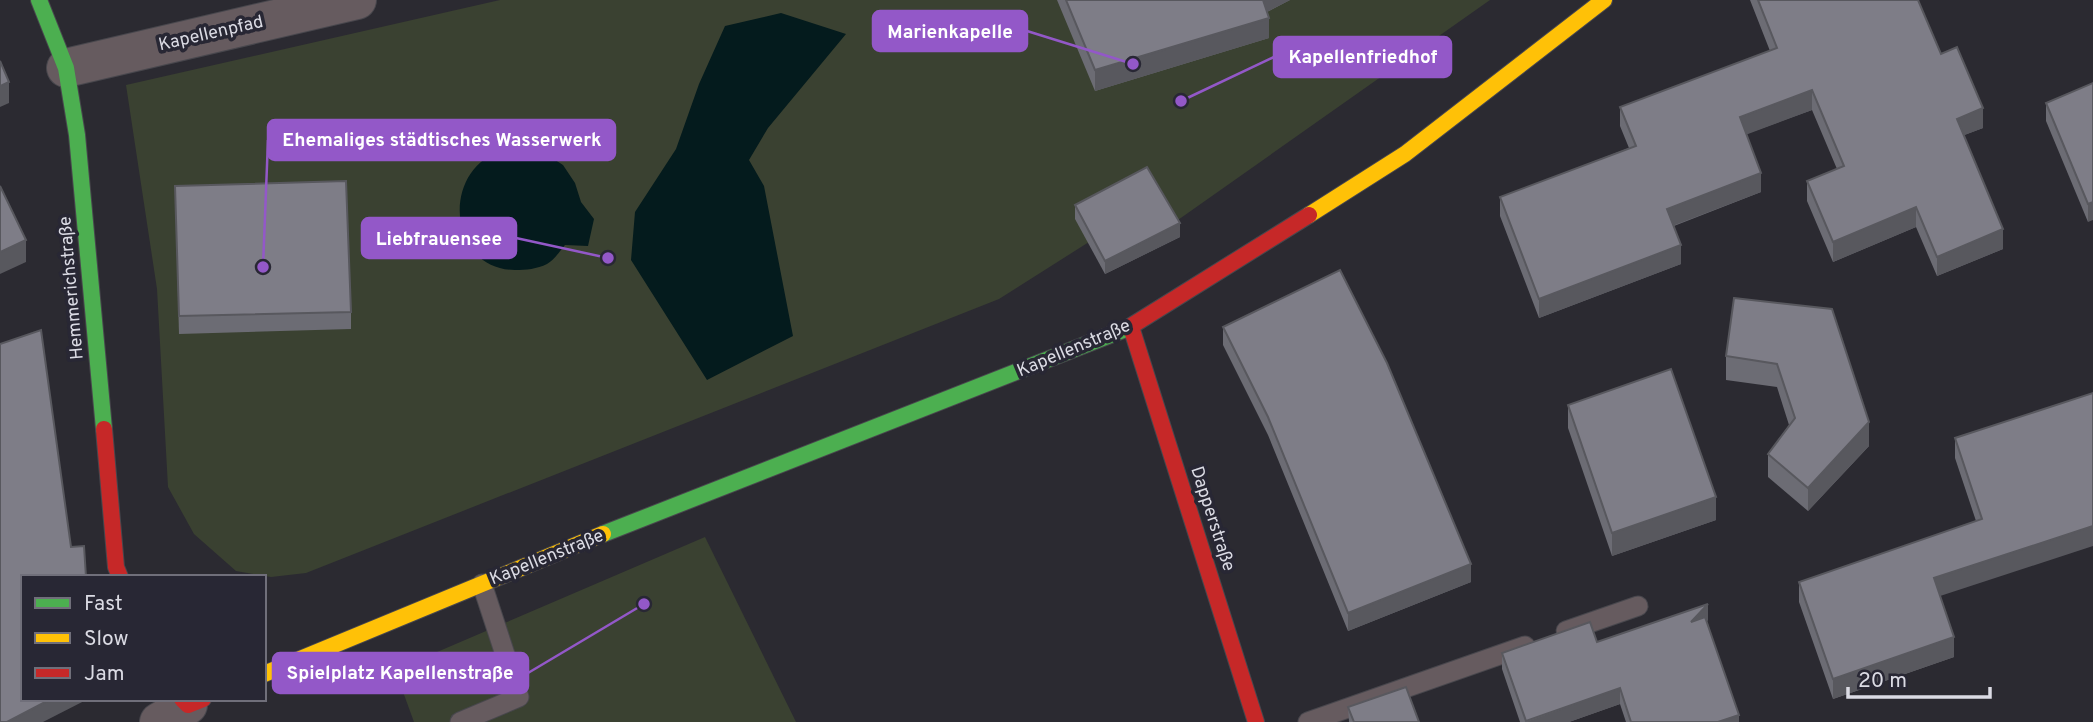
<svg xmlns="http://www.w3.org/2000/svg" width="2093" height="722" font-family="Overpass,sans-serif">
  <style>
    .green { fill: #3a4131 }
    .water { fill: #041b1d }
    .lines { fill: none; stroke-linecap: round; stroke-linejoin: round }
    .lane-casing { stroke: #48474d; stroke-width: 21 }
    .street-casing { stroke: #48474d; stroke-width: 40 }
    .fast-casing { stroke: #48474d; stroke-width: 18 }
    .slow-casing { stroke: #48474d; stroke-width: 18 }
    .jam-casing { stroke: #48474d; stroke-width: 18 }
    .lane { stroke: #665b5f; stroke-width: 19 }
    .street { stroke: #665b5f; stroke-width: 38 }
    .fast { stroke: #4caf50; stroke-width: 16 }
    .slow { stroke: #ffc107; stroke-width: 16 }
    .jam { stroke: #c62828; stroke-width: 16 }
    .wall { fill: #6c6c74 }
    .shaded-wall { fill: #58585e }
    .building { fill: #7e7d87; stroke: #58585e; stroke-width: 2 }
    .labels { text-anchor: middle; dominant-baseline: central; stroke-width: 7; stroke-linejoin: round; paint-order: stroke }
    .street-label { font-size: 18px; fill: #dbdbe4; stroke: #282734 }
    .leader { fill: none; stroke: #9358c8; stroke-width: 2.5 }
    .callout-dot { fill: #9358c8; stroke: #282734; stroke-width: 2.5 }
    .callout { fill: #9358c8; stroke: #9358c8; stroke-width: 2.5 }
    .callout-label { font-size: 19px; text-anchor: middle; font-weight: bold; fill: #fff }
  </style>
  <rect width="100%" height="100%" fill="#2b2a31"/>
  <g class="green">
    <path d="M500,0H1490L1168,227L1130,216L999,299L306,573L271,577L236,571L194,534L168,487L157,289L126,85Z"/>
    <path d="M705,537L796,722H414L395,670Z"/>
  </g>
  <g class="water">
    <path d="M781,13L846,34L768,128L749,160L764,186L793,336L707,380L631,260L635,212L676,149L699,84L725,26Z"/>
    <path d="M526,148L546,154L563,165L575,183L581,202L594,219L588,246L565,245C560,251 554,260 547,264C537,269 526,270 515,270C448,270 439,168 504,150C511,148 519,149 526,148Z"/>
  </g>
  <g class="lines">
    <g class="lane-casing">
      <g id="lane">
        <path d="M1566,631L1638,606"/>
        <path d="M460,722L519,697L482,584"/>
        <path d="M1308,722L1525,646"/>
      </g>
    </g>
    <g class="street-casing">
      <g id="street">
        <path d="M66,68L357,0"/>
        <path d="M159,722L188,705"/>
      </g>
    </g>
    <g class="fast-casing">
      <g id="fast">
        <path d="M39,0L66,68L77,135L104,429"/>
        <path d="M603,534L1128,328"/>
      </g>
    </g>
    <g class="slow-casing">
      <g id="slow">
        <path d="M1309,215L1405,154L1604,0"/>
        <path d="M264,674L603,534"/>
      </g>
    </g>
    <g class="jam-casing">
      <g id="jam">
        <path d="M1131,327L1256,722"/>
        <path d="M1128,328L1309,215"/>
        <path d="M104,429L116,567L120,577"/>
        <path d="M182,699L188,705L203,699"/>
      </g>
    </g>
    <use href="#lane" class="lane"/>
    <use href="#street" class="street"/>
    <use href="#fast" class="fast"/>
    <use href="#slow" class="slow"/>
    <use href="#jam" class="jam"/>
  </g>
  <g class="wall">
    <path d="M1057,0H1290L1267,12L1269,38L1095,91Z"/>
    <path d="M1750,0H1918L1941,54L1983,128L1964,135L2003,249L1937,276L1916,227L1833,262L1807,201V181L1837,169L1812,110L1746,134L1761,192L1674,226L1681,264L1539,318L1500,216V197L1629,148L1620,126V107L1770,51Z"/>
    <path d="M2093,83L2088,222L2046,121V103Z"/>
    <path d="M175,186L351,312V329L179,334Z"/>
    <path d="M1075,205L1180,237L1105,274L1075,219Z"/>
    <path d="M1734,298L1869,446L1808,511L1768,477V454L1789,425L1777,387L1726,380V356Z"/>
    <path d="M1223,327L1471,582L1348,631L1268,435L1223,345Z"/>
    <path d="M2093,393L1940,596L1954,657L1833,699L1799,602V582L1976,521L1955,458V438Z"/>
    <path d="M1568,405L1716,520L1612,556L1568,428Z"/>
    <path d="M1708,620L1707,621L1739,722H1626L1620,704L1569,722H1520L1502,669V653L1597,642Z"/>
    <path d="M1348,707L1419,722H1349Z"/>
  </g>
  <g class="shaded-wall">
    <path d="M1261,0H1290L1261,15Z"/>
    <path d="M1269,18V38L1095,91V70Z"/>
    <path d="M9,82V103L0,107V86Z"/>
    <path d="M1812,90V110L1740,137V117Z"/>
    <path d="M1983,108V128L1957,138V119Z"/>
    <path d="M1761,173V192L1667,228V209Z"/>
    <path d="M2093,202V220L2088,222V204Z"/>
    <path d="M1916,207V227L1833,262V242Z"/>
    <path d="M1180,223V237L1105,274V261Z"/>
    <path d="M2003,229V249L1937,276V257Z"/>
    <path d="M26,240V262L0,274V252Z"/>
    <path d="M1681,245V264L1539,318V299Z"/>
    <path d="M1869,422V446L1808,511V488Z"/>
    <path d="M1716,497V520L1612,556V533Z"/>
    <path d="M2093,526V546L1934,598V578Z"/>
    <path d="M1471,564V582L1348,631V613Z"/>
    <path d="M1708,604V620L1691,639V622Z"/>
    <path d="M1954,637V657L1833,699V679Z"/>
    <path d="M1620,688V704L1569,722H1526Z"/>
    <path d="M51,699H88L43,722H7Z"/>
    <path d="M1739,715V722H1718Z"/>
  </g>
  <g class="building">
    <path d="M1066,0H1263L1269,18L1095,70Z"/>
    <path d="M1758,0H1918L1941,54L1957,47L1983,108L1957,119L2003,229L1937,257L1916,207L1833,242L1807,181L1844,166L1812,90L1740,117L1761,173L1667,209L1681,245L1539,299L1500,197L1636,146L1620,107L1777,48Z"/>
    <path d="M0,61L9,82L0,86Z"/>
    <path d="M2093,83V202L2088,204L2046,103Z"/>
    <path d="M1147,167L1180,223L1105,261L1075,205Z"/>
    <path d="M346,181L351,312L179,316L175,186Z"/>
    <path d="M0,186L26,240L0,252Z"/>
    <path d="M1340,270L1387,363L1471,564L1348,613L1268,417L1223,327Z"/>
    <path d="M1734,298L1832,309L1869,422L1808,488L1768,454L1795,418L1777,364L1726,356Z"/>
    <path d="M41,330L71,547L84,546L86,577H23V699H51L7,722H0V344Z"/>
    <path d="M1671,369L1716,497L1612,533L1568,405Z"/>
    <path d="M2093,393V526L1934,578L1954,637L1833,679L1799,582L1982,519L1955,438Z"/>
    <path d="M1708,604L1691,622L1705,617L1739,715L1718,722H1631L1620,688L1526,721L1502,653L1590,622L1597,642Z"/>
    <path d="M1406,687L1419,722H1354L1348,707Z"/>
  </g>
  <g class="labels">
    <g class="street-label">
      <text transform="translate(211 34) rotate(-13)">Kapellenpfad</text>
      <text transform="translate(72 288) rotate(-95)">Hemmerichstraße</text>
      <text transform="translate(1074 349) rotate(-23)">Kapellenstraße</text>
      <text transform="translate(1212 519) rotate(72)">Dapperstraße</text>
      <text transform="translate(547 558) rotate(-22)">Kapellenstraße</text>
    </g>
  </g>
  <path class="leader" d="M1133 64L1027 31M1181 101L1274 57M263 267L268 140M608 258L516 238M644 604L528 673"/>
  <g class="callout-dot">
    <circle cx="1133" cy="64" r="7"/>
    <circle cx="1181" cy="101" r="7"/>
    <circle cx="263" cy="267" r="7"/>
    <circle cx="608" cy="258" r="7"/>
    <circle cx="644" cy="604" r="7"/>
  </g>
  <g class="callout">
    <rect x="873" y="11" width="154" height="40" rx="7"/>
    <rect x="1274" y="37" width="177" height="40" rx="7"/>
    <rect x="268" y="120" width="347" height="40" rx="7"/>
    <rect x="362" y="218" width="154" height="40" rx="7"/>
    <rect x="273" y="653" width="255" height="40" rx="7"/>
  </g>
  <g class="callout-label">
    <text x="950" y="38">Marienkapelle</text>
    <text x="1363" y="63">Kapellenfriedhof</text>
    <text x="442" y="146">Ehemaliges städtisches Wasserwerk</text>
    <text x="439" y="245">Liebfrauensee</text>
    <text x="400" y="679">Spielplatz Kapellenstraße</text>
  </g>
  <rect x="21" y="575" width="245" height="126" fill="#282734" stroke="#706f7a" stroke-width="2"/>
  <rect x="35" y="598" width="35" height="10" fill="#4caf50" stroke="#706f7a" stroke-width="2"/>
  <text x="84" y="610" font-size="21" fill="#dbdbe4">Fast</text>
  <rect x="35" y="633" width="35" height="10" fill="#ffc107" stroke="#706f7a" stroke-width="2"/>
  <text x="84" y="645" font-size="21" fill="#dbdbe4">Slow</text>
  <rect x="35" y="668" width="35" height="10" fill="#c62828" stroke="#706f7a" stroke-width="2"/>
  <text x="84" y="680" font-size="21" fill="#dbdbe4">Jam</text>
  <path d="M1848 687v10h142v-10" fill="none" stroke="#dbdbe4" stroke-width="3.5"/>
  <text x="1858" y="687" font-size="21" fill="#dbdbe4" stroke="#282734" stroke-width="5" paint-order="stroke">20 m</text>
</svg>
